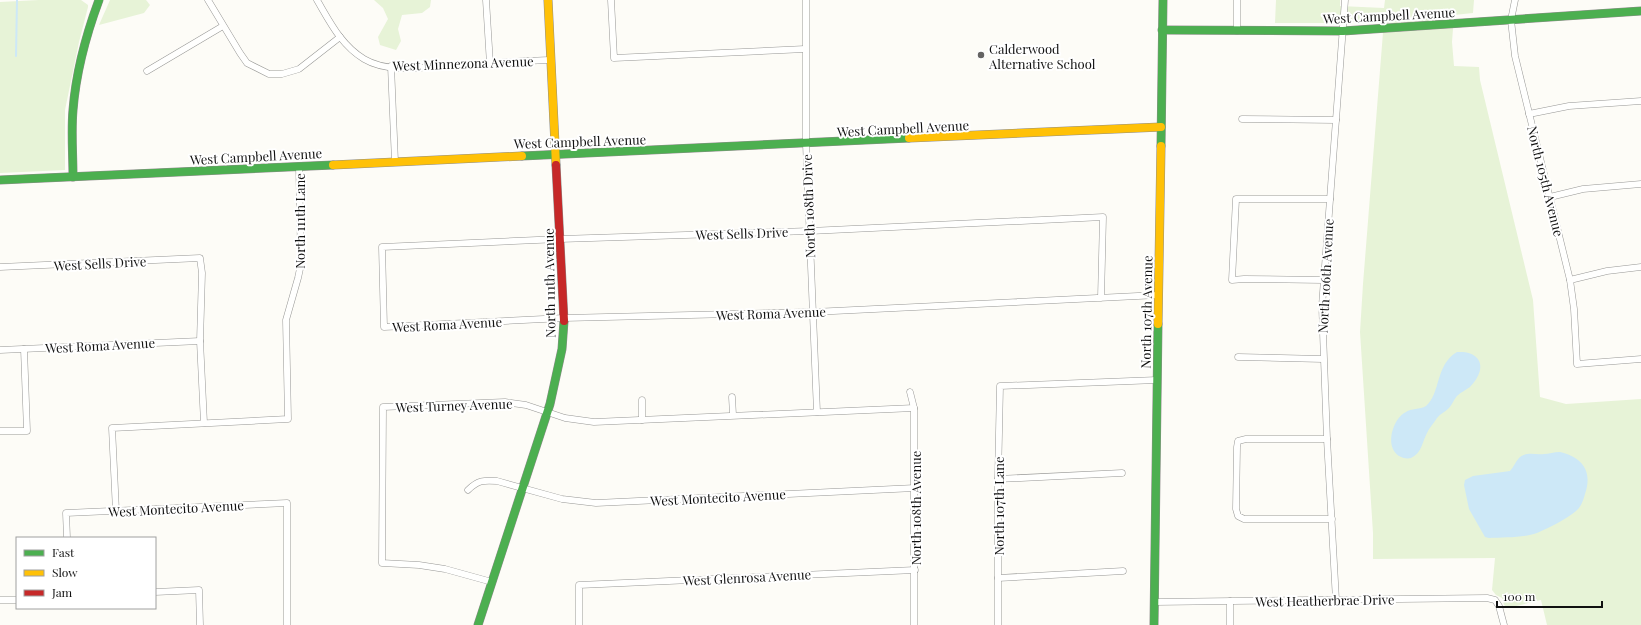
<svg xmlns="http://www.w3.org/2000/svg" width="1641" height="625" font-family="'Playfair Display',serif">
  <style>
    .green { fill: #e7f3d7 }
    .water { fill: #cde8f7 }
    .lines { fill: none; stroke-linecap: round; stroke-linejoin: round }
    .stream { stroke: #cde8f7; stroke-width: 2 }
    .street-casing { stroke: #979795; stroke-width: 7 }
    .fast-casing { stroke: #8e8d8b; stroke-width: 9 }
    .slow-casing { stroke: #8e8d8b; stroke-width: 9 }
    .jam-casing { stroke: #8e8d8b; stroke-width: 9 }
    .street { stroke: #fffffe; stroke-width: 6 }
    .fast { stroke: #4caf50; stroke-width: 8 }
    .slow { stroke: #ffc107; stroke-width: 8 }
    .jam { stroke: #c62828; stroke-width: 8 }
    .poi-dot { fill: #646362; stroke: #fff; stroke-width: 1.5 }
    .labels { text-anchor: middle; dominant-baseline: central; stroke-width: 4; stroke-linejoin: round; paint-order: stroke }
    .street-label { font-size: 13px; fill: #111; stroke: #fff }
    .poi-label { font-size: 13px; fill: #111; stroke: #fff; text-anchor: start }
  </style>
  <rect width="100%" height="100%" fill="#fdfcf7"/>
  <g class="green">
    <path d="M39,0H81L88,5V7L79,42L65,110V170L0,173V2Z"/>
    <path d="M110,0H146L150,5L144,13L99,25Z"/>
    <path d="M374,0H431L430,7L422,13L402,15L398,29L401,41L396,50L380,45L378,37L388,19L383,8Z"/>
    <path d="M1276,0H1340V6L1384,8L1385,0H1474L1473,13L1454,15L1452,42L1454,66L1479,67L1480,80L1533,300L1540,397L1566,404L1641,399V625H1547L1541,600L1508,608L1504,605L1502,598L1496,595L1492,590L1495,558L1373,559V533L1360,332L1363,284L1384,20L1331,23H1275Z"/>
  </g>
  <g class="water">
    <path d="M1457,352C1465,352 1471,352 1477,358C1485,367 1477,380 1470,387C1466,390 1461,392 1457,396C1454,399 1452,405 1449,408C1445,412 1440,414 1437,418C1434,423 1429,428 1427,433C1422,442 1422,453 1411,458C1404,460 1395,455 1393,449C1388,438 1394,418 1406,412C1411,408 1420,410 1426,406C1441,393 1435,365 1457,352Z"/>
    <path d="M1560,452C1582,457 1593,471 1585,494C1584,498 1582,504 1579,508C1571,517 1549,528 1537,533C1523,538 1504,537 1489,538L1485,537L1469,509L1464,485L1465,480L1473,476L1510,471C1514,467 1515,462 1519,458C1527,451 1534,455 1544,454C1549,454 1554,452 1560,452Z"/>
  </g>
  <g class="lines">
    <path class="stream" d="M16,56L17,0"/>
    <g class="street-casing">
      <g id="street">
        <path d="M208,0L240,53L247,63L269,74H282L299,69L340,37"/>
        <path d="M317,0C330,22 341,45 364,59C389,74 426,67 454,65C486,64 518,61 551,60"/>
        <path d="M486,0L490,64"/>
        <path d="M611,0L614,58L805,49"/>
        <path d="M806,0V144L817,412"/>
        <path d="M1515,0L1511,20L1515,56L1570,280L1574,309L1577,364L1641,359"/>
        <path d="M1237,31V0"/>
        <path d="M391,66L395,162"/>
        <path d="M147,71L223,26"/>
        <path d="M1529,114L1569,106L1641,101"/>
        <path d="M1242,119L1336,120"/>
        <path d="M1550,197L1583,189L1641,184"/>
        <path d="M0,267L200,258L202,273L200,341L204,423"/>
        <path d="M1323,280L1244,279L1232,280L1236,199H1330"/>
        <path d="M1570,280L1607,271L1641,267"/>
        <path d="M1101,298L1103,217L810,231L560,239L382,247L384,327L564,318L813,312L1158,295"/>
        <path d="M0,350L200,341"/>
        <path d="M1238,357L1323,359"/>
        <path d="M910,392L914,408V625"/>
        <path d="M732,397L733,415"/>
        <path d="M642,400V420"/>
        <path d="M0,431H27L24,349"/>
        <path d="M1327,439H1246L1238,441L1237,447L1236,509L1238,516L1244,519H1332"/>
        <path d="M998,479L1122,473"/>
        <path d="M468,490C478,480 484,480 497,481L562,499L596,503L915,488"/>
        <path d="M116,511L112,428L288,419L286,320L298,278L301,264L299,166"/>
        <path d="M67,538L66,513L287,503V625"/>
        <path d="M998,578L1123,571"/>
        <path d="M492,582L445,569L419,565L382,563L383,407L505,402L526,405L565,418L594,422L914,408"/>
        <path d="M155,592L199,590L200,625"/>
        <path d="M0,600H17"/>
        <path d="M1336,600L1327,439L1322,306L1345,0"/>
        <path d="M1230,601V625"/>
        <path d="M1155,602L1487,598L1495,600L1499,606L1504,625"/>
        <path d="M579,625V585L915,570"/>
        <path d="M998,625V479L1000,386L1157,380"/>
      </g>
    </g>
    <g class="fast-casing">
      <g id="fast">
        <path d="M1162,30L1343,31L1641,11"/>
        <path d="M1161,146L1163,0"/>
        <path d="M522,156L909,138"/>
        <path d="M73,177C73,154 71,132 73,110C76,72 86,35 99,0"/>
        <path d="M0,180L333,165"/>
        <path d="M478,625L550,404L562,349L564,321"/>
        <path d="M1154,625L1158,324"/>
      </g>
    </g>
    <g class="slow-casing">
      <g id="slow">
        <path d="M548,0L556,165"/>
        <path d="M909,138L1161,127"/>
        <path d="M333,165L522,156"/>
        <path d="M1158,324L1161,146"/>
      </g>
    </g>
    <g class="jam-casing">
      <path id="jam" d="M556,165L564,321"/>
    </g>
    <use href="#street" class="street"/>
    <use href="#fast" class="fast"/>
    <use href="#slow" class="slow"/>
    <use href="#jam" class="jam"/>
  </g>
  <circle class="poi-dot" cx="981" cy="55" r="4"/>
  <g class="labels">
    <g class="street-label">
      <text transform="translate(1389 15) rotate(-3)">West Campbell Avenue</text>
      <text transform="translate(463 63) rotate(-2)">West Minnezona Avenue</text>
      <text transform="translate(903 128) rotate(-3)">West Campbell Avenue</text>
      <text transform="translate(580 141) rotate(-2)">West Campbell Avenue</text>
      <text transform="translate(256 156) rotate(-3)">West Campbell Avenue</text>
      <text transform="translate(1546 181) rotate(76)">North 105th Avenue</text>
      <text transform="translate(808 206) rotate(-92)">North 108th Drive</text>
      <text transform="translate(299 221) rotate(-90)">North 111th Lane</text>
      <text transform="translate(742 233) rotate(-2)">West Sells Drive</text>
      <text transform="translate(100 263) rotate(-3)">West Sells Drive</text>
      <text transform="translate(1325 276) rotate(-87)">North 106th Avenue</text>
      <text transform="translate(549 283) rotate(-91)">North 111th Avenue</text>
      <text transform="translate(1146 312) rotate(-89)">North 107th Avenue</text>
      <text transform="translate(771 313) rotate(-2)">West Roma Avenue</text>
      <text transform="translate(447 324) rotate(-3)">West Roma Avenue</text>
      <text transform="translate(100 345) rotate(-3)">West Roma Avenue</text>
      <text transform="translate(454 405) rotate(-2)">West Turney Avenue</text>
      <text transform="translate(718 497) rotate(-3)">West Montecito Avenue</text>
      <text transform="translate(998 506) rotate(-90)">North 107th Lane</text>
      <text transform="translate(176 508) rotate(-3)">West Montecito Avenue</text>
      <text transform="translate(915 508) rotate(-90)">North 108th Avenue</text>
      <text transform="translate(747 577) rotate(-3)">West Glenrosa Avenue</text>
      <text transform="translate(1325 600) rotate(-1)">West Heatherbrae Drive</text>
    </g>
    <g class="poi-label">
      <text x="989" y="48">Calderwood<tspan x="989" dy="15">Alternative School</tspan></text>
    </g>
  </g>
  <rect x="16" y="537" width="140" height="72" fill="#ffffff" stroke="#a0a0a0"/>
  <rect x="24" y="550" width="20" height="6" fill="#4caf50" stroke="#a0a0a0"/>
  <text x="52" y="557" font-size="12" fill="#111111">Fast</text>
  <rect x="24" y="570" width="20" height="6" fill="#ffc107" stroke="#a0a0a0"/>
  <text x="52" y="577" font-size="12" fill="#111111">Slow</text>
  <rect x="24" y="590" width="20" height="6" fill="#c62828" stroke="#a0a0a0"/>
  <text x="52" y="597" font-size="12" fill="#111111">Jam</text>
  <path d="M1497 601v6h105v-6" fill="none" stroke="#111111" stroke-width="2"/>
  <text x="1503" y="601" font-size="12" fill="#111111" stroke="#ffffff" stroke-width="3" paint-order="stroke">100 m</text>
</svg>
